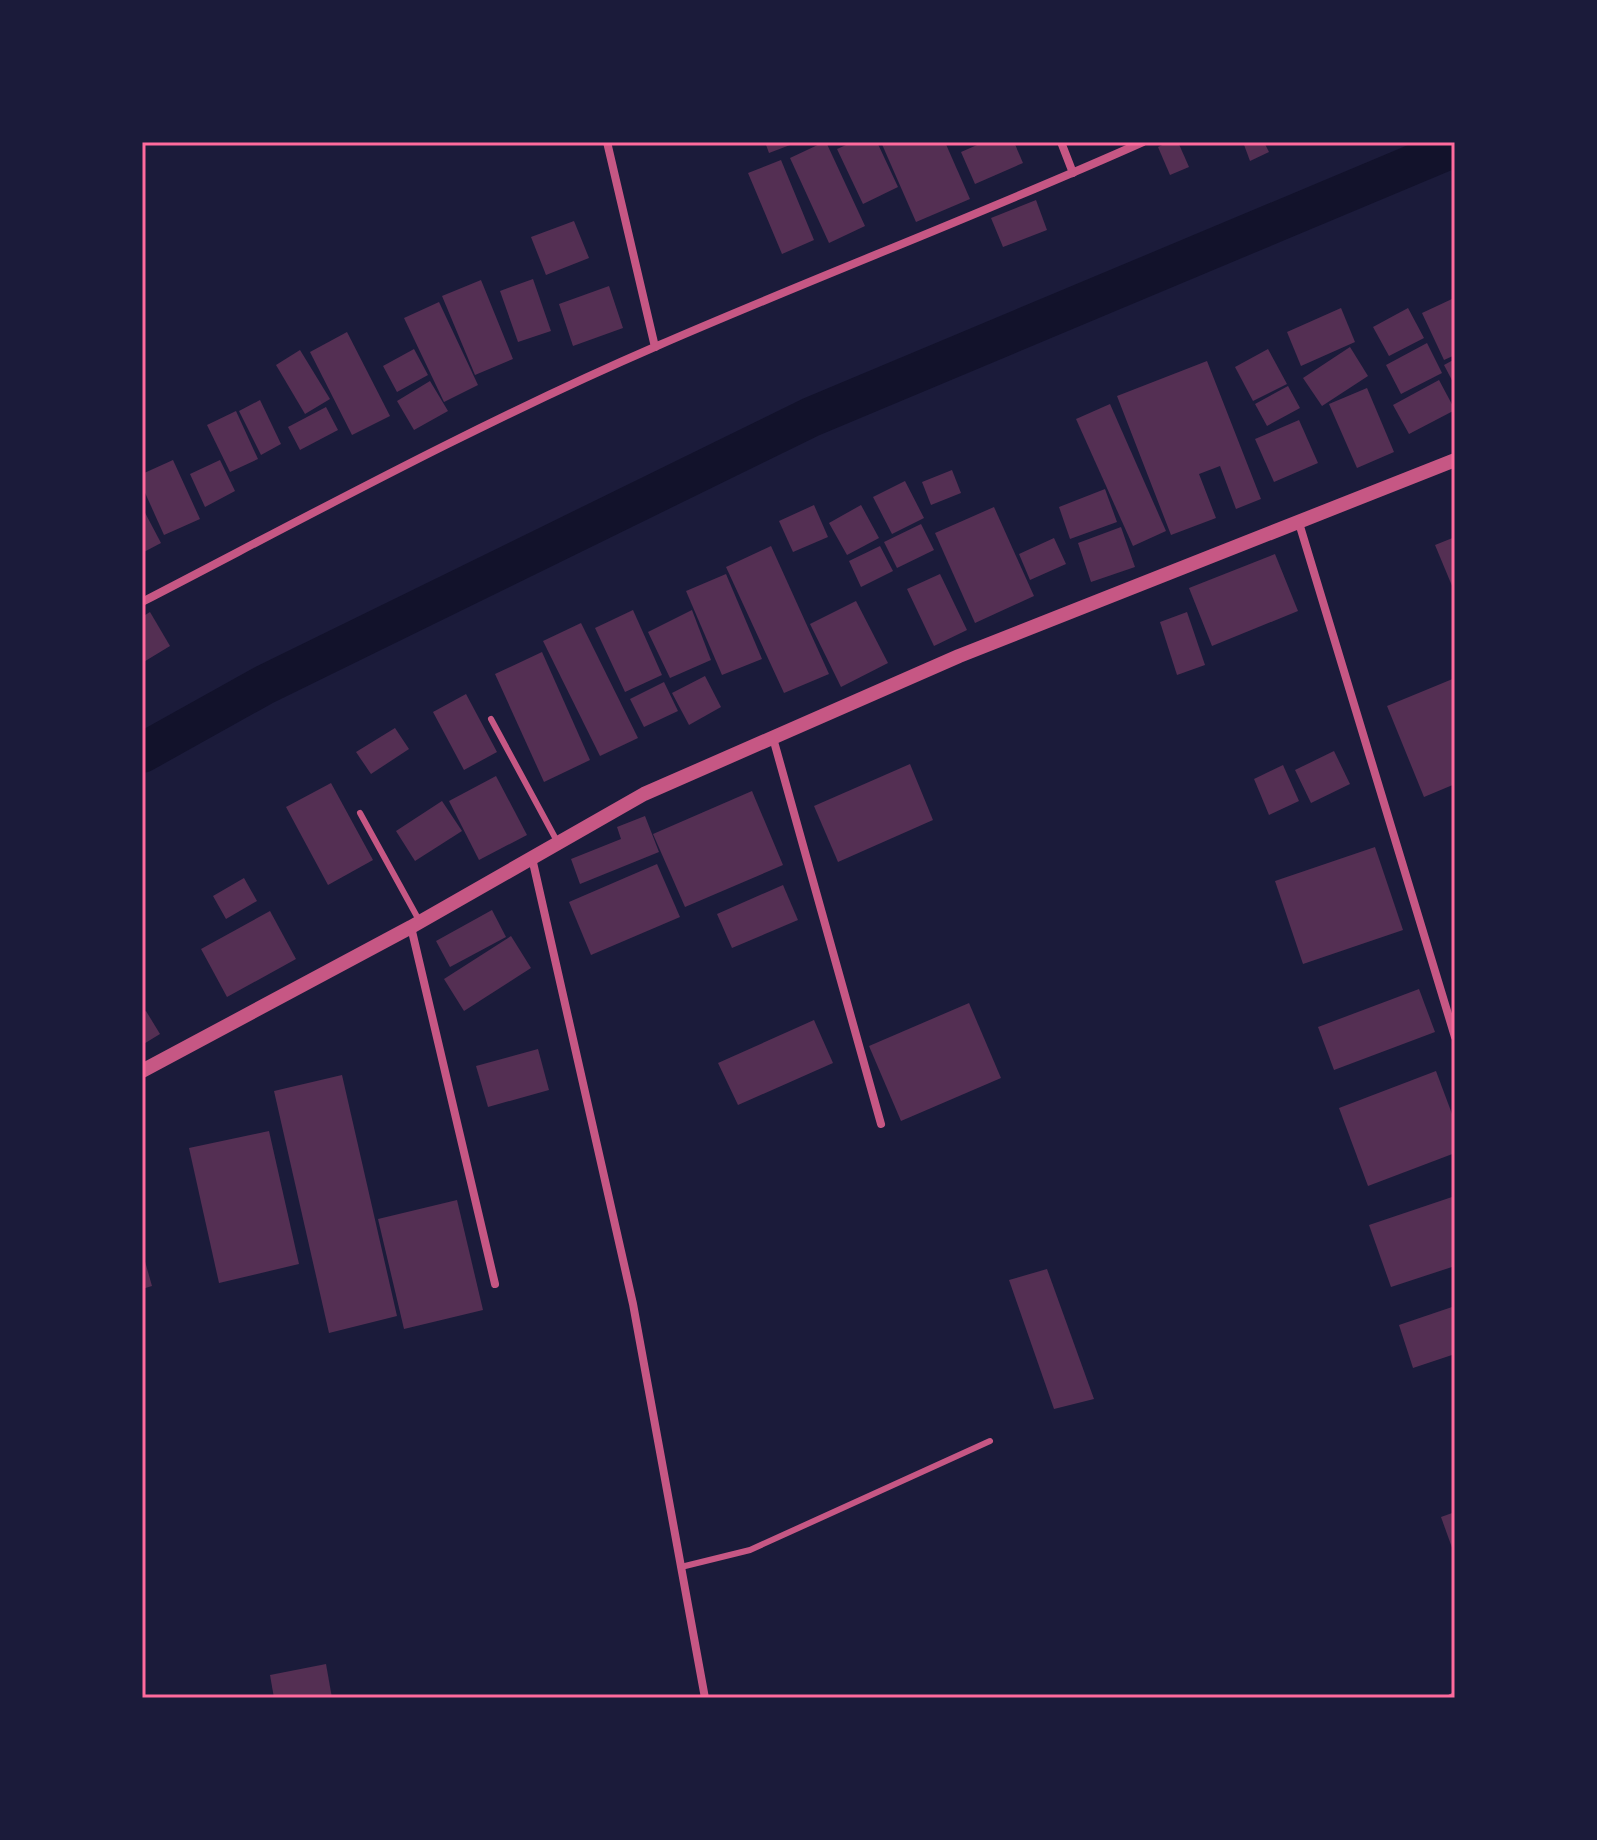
<svg xmlns="http://www.w3.org/2000/svg" width="1597" height="1840" font-family="Spectral,serif">
  <style>
    .lines { fill: none; stroke-linecap: round; stroke-linejoin: round }
    .canal { stroke: #12122b; stroke-width: 40 }
    .building { fill: #542f53 }
    .service { stroke: #c65784; stroke-width: 6 }
    .minor { stroke: #c65784; stroke-width: 8 }
    .tertiary { stroke: #c65784; stroke-width: 14 }
    .neatline { fill: none; stroke: #ff6b9d; stroke-width: 3 }
  </style>
  <rect width="100%" height="100%" fill="#1b1b3a"/>
  <g class="lines">
    <path class="canal" d="M142,753L264,685L811,417L1455,147"/>
  </g>
  <g class="building">
    <path d="M765,142H798L769,153Z"/>
    <path d="M824,142H826L865,226L829,243L790,158Z"/>
    <path d="M853,142H877L898,187L863,204L837,149Z"/>
    <path d="M881,142H945L970,199L916,222Z"/>
    <path d="M984,142H1014L1023,163L975,184L961,152Z"/>
    <path d="M1169,142H1178L1189,167L1170,175L1158,147Z"/>
    <path d="M1243,142H1264L1269,152L1250,161Z"/>
    <path d="M781,160L814,240L782,254L748,173Z"/>
    <path d="M1036,200L1047,230L1003,247L991,218Z"/>
    <path d="M574,221L589,258L546,275L531,237Z"/>
    <path d="M533,279L551,331L518,342L500,291Z"/>
    <path d="M481,280L513,359L475,375L442,296Z"/>
    <path d="M609,286L623,328L573,346L559,304Z"/>
    <path d="M1452,299L1455,305V355L1444,360L1422,313Z"/>
    <path d="M439,302L478,385L444,402L404,318Z"/>
    <path d="M1341,308L1355,342L1301,366L1287,332Z"/>
    <path d="M1408,308L1424,338L1389,356L1373,327Z"/>
    <path d="M347,332L390,416L352,435L310,352Z"/>
    <path d="M1427,343L1442,373L1401,394L1386,365Z"/>
    <path d="M1350,347L1368,376L1322,406L1303,378Z"/>
    <path d="M414,349L428,375L397,392L383,366Z"/>
    <path d="M1268,349L1287,384L1253,401L1235,367Z"/>
    <path d="M300,350L330,399L305,414L276,365Z"/>
    <path d="M1455,359V386L1444,365Z"/>
    <path d="M1207,361L1261,499L1236,509L1220,466L1199,474L1216,518L1171,535L1117,396Z"/>
    <path d="M1439,380L1455,410L1409,434L1393,405Z"/>
    <path d="M430,381L448,411L414,430L397,401Z"/>
    <path d="M1288,386L1300,408L1267,426L1255,404Z"/>
    <path d="M1367,388L1394,452L1357,468L1329,404Z"/>
    <path d="M260,400L281,444L261,455L239,411Z"/>
    <path d="M1110,404L1166,531L1133,546L1076,419Z"/>
    <path d="M326,407L338,430L300,450L288,427Z"/>
    <path d="M236,411L258,459L230,472L207,425Z"/>
    <path d="M1299,420L1318,463L1274,482L1255,439Z"/>
    <path d="M173,460L200,519L164,535L142,486V474Z"/>
    <path d="M220,460L235,491L205,507L190,474Z"/>
    <path d="M952,470L961,493L931,505L922,482Z"/>
    <path d="M905,481L924,518L892,534L873,497Z"/>
    <path d="M1105,489L1117,522L1070,539L1059,507Z"/>
    <path d="M814,505L828,537L793,552L779,521Z"/>
    <path d="M861,505L879,538L847,555L829,523Z"/>
    <path d="M142,507L161,543L142,553Z"/>
    <path d="M994,507L1034,596L975,623L935,533Z"/>
    <path d="M921,524L934,550L897,568L884,542Z"/>
    <path d="M1121,527L1135,567L1091,582L1078,543Z"/>
    <path d="M1455,537V593L1435,545Z"/>
    <path d="M1054,538L1066,564L1030,580L1019,554Z"/>
    <path d="M771,546L829,674L784,693L726,567Z"/>
    <path d="M880,546L893,571L861,587L849,561Z"/>
    <path d="M1275,554L1298,611L1212,646L1189,588Z"/>
    <path d="M726,574L762,659L722,675L686,591Z"/>
    <path d="M940,574L967,630L934,646L907,589Z"/>
    <path d="M856,601L888,663L841,687L810,624Z"/>
    <path d="M633,610L662,675L625,692L595,628Z"/>
    <path d="M692,610L711,660L670,678L648,632Z"/>
    <path d="M150,612L170,646L142,663V617Z"/>
    <path d="M1187,612L1205,665L1177,675L1160,622Z"/>
    <path d="M581,623L638,738L600,756L543,641Z"/>
    <path d="M542,652L590,760L544,782L495,674Z"/>
    <path d="M705,676L721,707L689,725L672,693Z"/>
    <path d="M1455,678V784L1424,797L1387,706Z"/>
    <path d="M664,682L678,711L644,727L630,699Z"/>
    <path d="M466,694L497,752L464,770L433,712Z"/>
    <path d="M395,728L409,749L371,774L356,752Z"/>
    <path d="M1334,751L1350,784L1311,803L1295,770Z"/>
    <path d="M910,764L933,820L838,862L814,806Z"/>
    <path d="M1283,765L1299,801L1269,815L1254,779Z"/>
    <path d="M496,776L527,835L479,860L449,801Z"/>
    <path d="M331,783L373,860L328,885L286,807Z"/>
    <path d="M752,791L783,865L685,907L653,834Z"/>
    <path d="M442,801L462,831L415,861L396,831Z"/>
    <path d="M645,816L659,852L580,884L571,859L621,839L617,827Z"/>
    <path d="M1375,847L1403,930L1303,964L1275,881Z"/>
    <path d="M657,864L680,917L591,955L569,902Z"/>
    <path d="M244,878L257,901L226,919L213,896Z"/>
    <path d="M783,885L798,920L732,948L717,914Z"/>
    <path d="M492,910L506,937L450,967L436,941Z"/>
    <path d="M270,911L296,959L227,997L201,949Z"/>
    <path d="M511,936L531,968L464,1011L444,979Z"/>
    <path d="M1419,989L1435,1032L1334,1070L1318,1027Z"/>
    <path d="M969,1003L1001,1078L901,1121L869,1046Z"/>
    <path d="M146,1011L160,1034L142,1045V1013Z"/>
    <path d="M814,1020L833,1063L738,1105L718,1063Z"/>
    <path d="M538,1049L549,1090L488,1107L476,1066Z"/>
    <path d="M1436,1071L1455,1122V1153L1368,1186L1339,1108Z"/>
    <path d="M342,1075L397,1316L329,1333L274,1091Z"/>
    <path d="M269,1131L299,1264L219,1283L189,1148Z"/>
    <path d="M1455,1196V1266L1391,1287L1369,1225Z"/>
    <path d="M457,1200L483,1310L404,1329L378,1219Z"/>
    <path d="M142,1251L152,1286L142,1289Z"/>
    <path d="M1047,1269L1094,1399L1054,1409L1009,1280Z"/>
    <path d="M1455,1306V1354L1413,1368L1399,1325Z"/>
    <path d="M1455,1512V1556L1441,1517Z"/>
    <path d="M326,1664L332,1698H274L270,1675Z"/>
  </g>
  <g class="lines">
    <g class="service">
      <path d="M491,719L558,843"/>
      <path d="M360,813L420,922"/>
      <path d="M681,1567L750,1550L990,1441"/>
    </g>
    <g class="minor">
      <path d="M607,142L655,347"/>
      <path d="M1061,142L1073,173"/>
      <path d="M1299,523L1455,1037"/>
      <path d="M142,602C312,514 481,422 657,346C818,276 982,214 1143,142"/>
      <path d="M773,738L881,1124"/>
      <path d="M532,858L633,1304L705,1698"/>
      <path d="M411,927L495,1284"/>
      <path d="M1451,1698L1455,1696"/>
    </g>
    <path class="tertiary" d="M142,1071L411,927L644,794L959,656L1455,460"/>
  </g>
  <rect width="1597" height="1840" fill="none" stroke="#1b1b3a" stroke-width="288"/>
  <rect x="144" y="144" width="1309" height="1552" class="neatline"/>
</svg>
